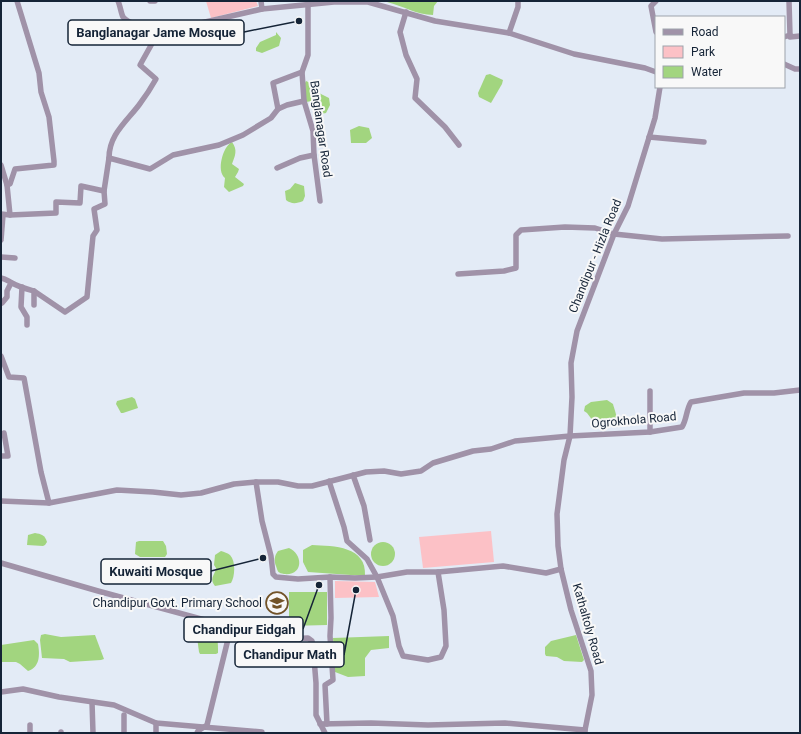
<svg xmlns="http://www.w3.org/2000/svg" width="801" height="734" font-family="Roboto,sans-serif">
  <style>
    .green { fill: #fcc1c6 }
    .water { fill: #a2d57f }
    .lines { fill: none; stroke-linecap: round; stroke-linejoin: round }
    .minor { stroke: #a092a8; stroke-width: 5.5 }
    .labels { text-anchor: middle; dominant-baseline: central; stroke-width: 4; stroke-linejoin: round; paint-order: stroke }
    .street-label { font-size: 12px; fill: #152437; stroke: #f8f8f8 }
    .poi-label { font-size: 12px; fill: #152437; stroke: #f8f8f8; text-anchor: end }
    .leader { fill: none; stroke: #152437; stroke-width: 1.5 }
    .callout-dot { fill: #152437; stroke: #f8f8f8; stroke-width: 1.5 }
    .callout { fill: #f8f8f8; stroke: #152437; stroke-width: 1.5 }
    .callout-label { font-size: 13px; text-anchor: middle; font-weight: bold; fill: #152437 }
  </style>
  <rect width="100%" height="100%" fill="#e3ebf6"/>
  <g class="green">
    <path d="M206,1H256L258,6L211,18Z"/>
    <path d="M491,531L494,562L423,568L419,537Z"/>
    <path d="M335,581L375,582L379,597L335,598Z"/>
  </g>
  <g class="water">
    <path d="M371,1H438L434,6L433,15C417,15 403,6 387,2C382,0 376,2 371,1Z"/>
    <path d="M276,32L281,38L279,46L262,53L256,51V48L260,42L276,35Z"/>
    <path d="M490,74L503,80L502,84L491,103L479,97L478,93L486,75Z"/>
    <path d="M306,81L317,86L319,93L329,98L330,105L326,113L321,114L322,106L318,100L306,102L305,83Z"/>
    <path d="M359,126L369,128L372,138L366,143H351L350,130Z"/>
    <path d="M232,142C238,150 235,156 232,164L239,169L238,172L235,177L244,184L243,186L229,192L224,187L225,178C216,171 223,146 232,142Z"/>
    <path d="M295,183L304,186L305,196L303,201C296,204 291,204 286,200L285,191L290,189Z"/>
    <path d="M132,397L135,399L138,408L123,413H121L116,404L117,401Z"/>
    <path d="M607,400L613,404C614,408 617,415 616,418C609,423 601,423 593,421L587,413L584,411L585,406L591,402Z"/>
    <path d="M35,533C41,534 45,535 47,542L45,545L43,546L27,545L28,535Z"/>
    <path d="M139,541H163L166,546L167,554L165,557H140L135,554L136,542Z"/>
    <circle cx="383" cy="554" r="12"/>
    <path d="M312,545C334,546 367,546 365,576L308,572L303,562V550Z"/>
    <path d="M289,548C303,554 304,576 284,574C278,573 278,572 276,566C274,561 274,556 278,551Z"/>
    <path d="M221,551C224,552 228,553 230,555C236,561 235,577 231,583L215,586C209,578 215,575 216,568L214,565L215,555Z"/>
    <path d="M289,592H327V625L289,626Z"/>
    <path d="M45,634L61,637L95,635L104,659L101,660L70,662L64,659L42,658L40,640L41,635Z"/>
    <path d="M201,634C218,633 218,637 218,653L216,654H200L199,652L197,637Z"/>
    <path d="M576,635L584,660L582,662L564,661L557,657L546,656L545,654V647L551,641Z"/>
    <path d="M389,636V648L371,650L365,658V676L348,677L335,672L333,638Z"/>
    <path d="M34,640L38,644C40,655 40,667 28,671L20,664L16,662H1V645Z"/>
  </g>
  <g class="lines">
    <g class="minor">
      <path d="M118,1C120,5 121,13 123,17C130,26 147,26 158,27L159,31H166L262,9L334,2H368L435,21L509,33L574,54L645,68L656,72"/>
      <path d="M150,1H155"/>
      <path d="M261,1L262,9"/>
      <path d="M656,1L651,6L656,32"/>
      <path d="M308,5V55L302,72L304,101L313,131L314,155L320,201"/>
      <path d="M406,12L400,32L406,55L417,79L415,98L445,127L459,145"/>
      <path d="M509,33L518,7V1"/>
      <path d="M790,35V37L800,36"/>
      <path d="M784,37L790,35L789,1"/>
      <path d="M784,64L795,69H800"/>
      <path d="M278,109L287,105L304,101"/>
      <path d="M649,137L704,142"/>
      <path d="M109,158C109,135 126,122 139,105C145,97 151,88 156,79L140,65L159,31"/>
      <path d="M1,165L7,185L10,215"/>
      <path d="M277,168L300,158L314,155"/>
      <path d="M7,185L10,184L15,169L54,165V161L49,117L41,92L39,73L17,1"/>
      <path d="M1,214L10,215L56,213V202L80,203L81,186L104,191L109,158L150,169L173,155L219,145L243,135L271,118L278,109L273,83L302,72"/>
      <path d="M1,240L3,215"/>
      <path d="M1,257L15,258"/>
      <path d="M458,274L504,271L516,268V235L521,230L565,227L595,228L614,234L662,239L788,236"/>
      <path d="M1,278C6,279 8,281 12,283C19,287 27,289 34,291V305"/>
      <path d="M22,287L21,307L27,317V325"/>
      <path d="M34,291L65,312L87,297L93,236L97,230L94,209L105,204L104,191"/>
      <path d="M2,303L7,297V291L11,283"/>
      <path d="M1,356L9,377L24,378L41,472L49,503"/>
      <path d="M650,391V432"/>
      <path d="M1,456H8L4,433"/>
      <path d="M353,475L364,506L370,540"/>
      <path d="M329,481L344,527L347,541L367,559L377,577L393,616L399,646L403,656L428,660L441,657L446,646L444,610L438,572"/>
      <path d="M256,482L262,521L271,556L273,574L276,577L298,579L330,577L355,578L377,577L407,572H438L503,566L546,573L561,569"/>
      <path d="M1,501L49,503L117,490L153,492L181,495L201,493L234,484L256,482H278L298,486H312L366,472L384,471L401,474L421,471L433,463L473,451L491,449L515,441L570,436L650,432L682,427C687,419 686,410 691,402L744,393H774L800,390"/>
      <path d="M1,563L98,591L260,635L285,639L308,638L312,641L313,646L316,683V715L325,733"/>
      <path d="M1,692L23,689L59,697L114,705L156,723L262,732V733"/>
      <path d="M92,702L93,733"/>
      <path d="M124,715V733"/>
      <path d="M156,723V733"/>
      <path d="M320,724L371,723L428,725L505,723L585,730"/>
      <path d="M327,724L325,685L333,680L330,636L331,618L330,577"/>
      <path d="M30,725V733"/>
      <path d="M61,732V733"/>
      <path d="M197,733L198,731L207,725L231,627"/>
      <path d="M585,733V730L592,695L591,671L571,610L561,569L558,546L557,514L564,460L570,436L572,397L571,363L577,331L614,234L628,206L655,118L660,87"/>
    </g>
  </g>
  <defs>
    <g id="school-ring" transform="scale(1.15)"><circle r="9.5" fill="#f8f8f8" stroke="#725328" stroke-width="1.5"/><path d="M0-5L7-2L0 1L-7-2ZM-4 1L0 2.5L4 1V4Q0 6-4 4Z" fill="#725328"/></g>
  </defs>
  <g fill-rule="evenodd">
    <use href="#school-ring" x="277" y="603"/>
  </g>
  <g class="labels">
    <g class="street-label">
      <text transform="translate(321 129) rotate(82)">Banglanagar Road</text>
      <text transform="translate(595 256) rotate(-68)">Chandipur - Hizla Road</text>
      <text transform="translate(634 420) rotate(-5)">Ogrokhola Road</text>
      <text transform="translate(588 624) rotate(74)">Kathaltoly Road</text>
    </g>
    <g class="poi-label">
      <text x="262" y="603">Chandipur Govt. Primary School</text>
    </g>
  </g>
  <path class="leader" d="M299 21L244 32M263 558L211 571M319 585L303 629M356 590L344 655"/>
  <g class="callout-dot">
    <circle cx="299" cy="21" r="4"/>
    <circle cx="263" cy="558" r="4"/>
    <circle cx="319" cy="585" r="4"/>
    <circle cx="356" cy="590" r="4"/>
  </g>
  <g class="callout">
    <rect x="68" y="20" width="176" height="25" rx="4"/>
    <rect x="101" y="559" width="110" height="25" rx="4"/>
    <rect x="184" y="617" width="119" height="25" rx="4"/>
    <rect x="235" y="642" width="109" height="25" rx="4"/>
  </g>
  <g class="callout-label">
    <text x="156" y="37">Banglanagar Jame Mosque</text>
    <text x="156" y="576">Kuwaiti Mosque</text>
    <text x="244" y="634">Chandipur Eidgah</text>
    <text x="290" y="659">Chandipur Math</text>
  </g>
  <rect width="801" height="734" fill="none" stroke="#152437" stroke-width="4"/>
  <rect x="655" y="16" width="130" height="72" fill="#f8f8f8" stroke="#9da3ab"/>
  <rect x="663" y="29" width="20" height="6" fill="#a092a8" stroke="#9da3ab"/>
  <text x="691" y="36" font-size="12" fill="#152437">Road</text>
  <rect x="663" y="46" width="20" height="12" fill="#fcc1c6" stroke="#9da3ab"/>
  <text x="691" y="56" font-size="12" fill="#152437">Park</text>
  <rect x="663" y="66" width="20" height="12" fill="#a2d57f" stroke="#9da3ab"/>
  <text x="691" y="76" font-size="12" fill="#152437">Water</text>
</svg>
